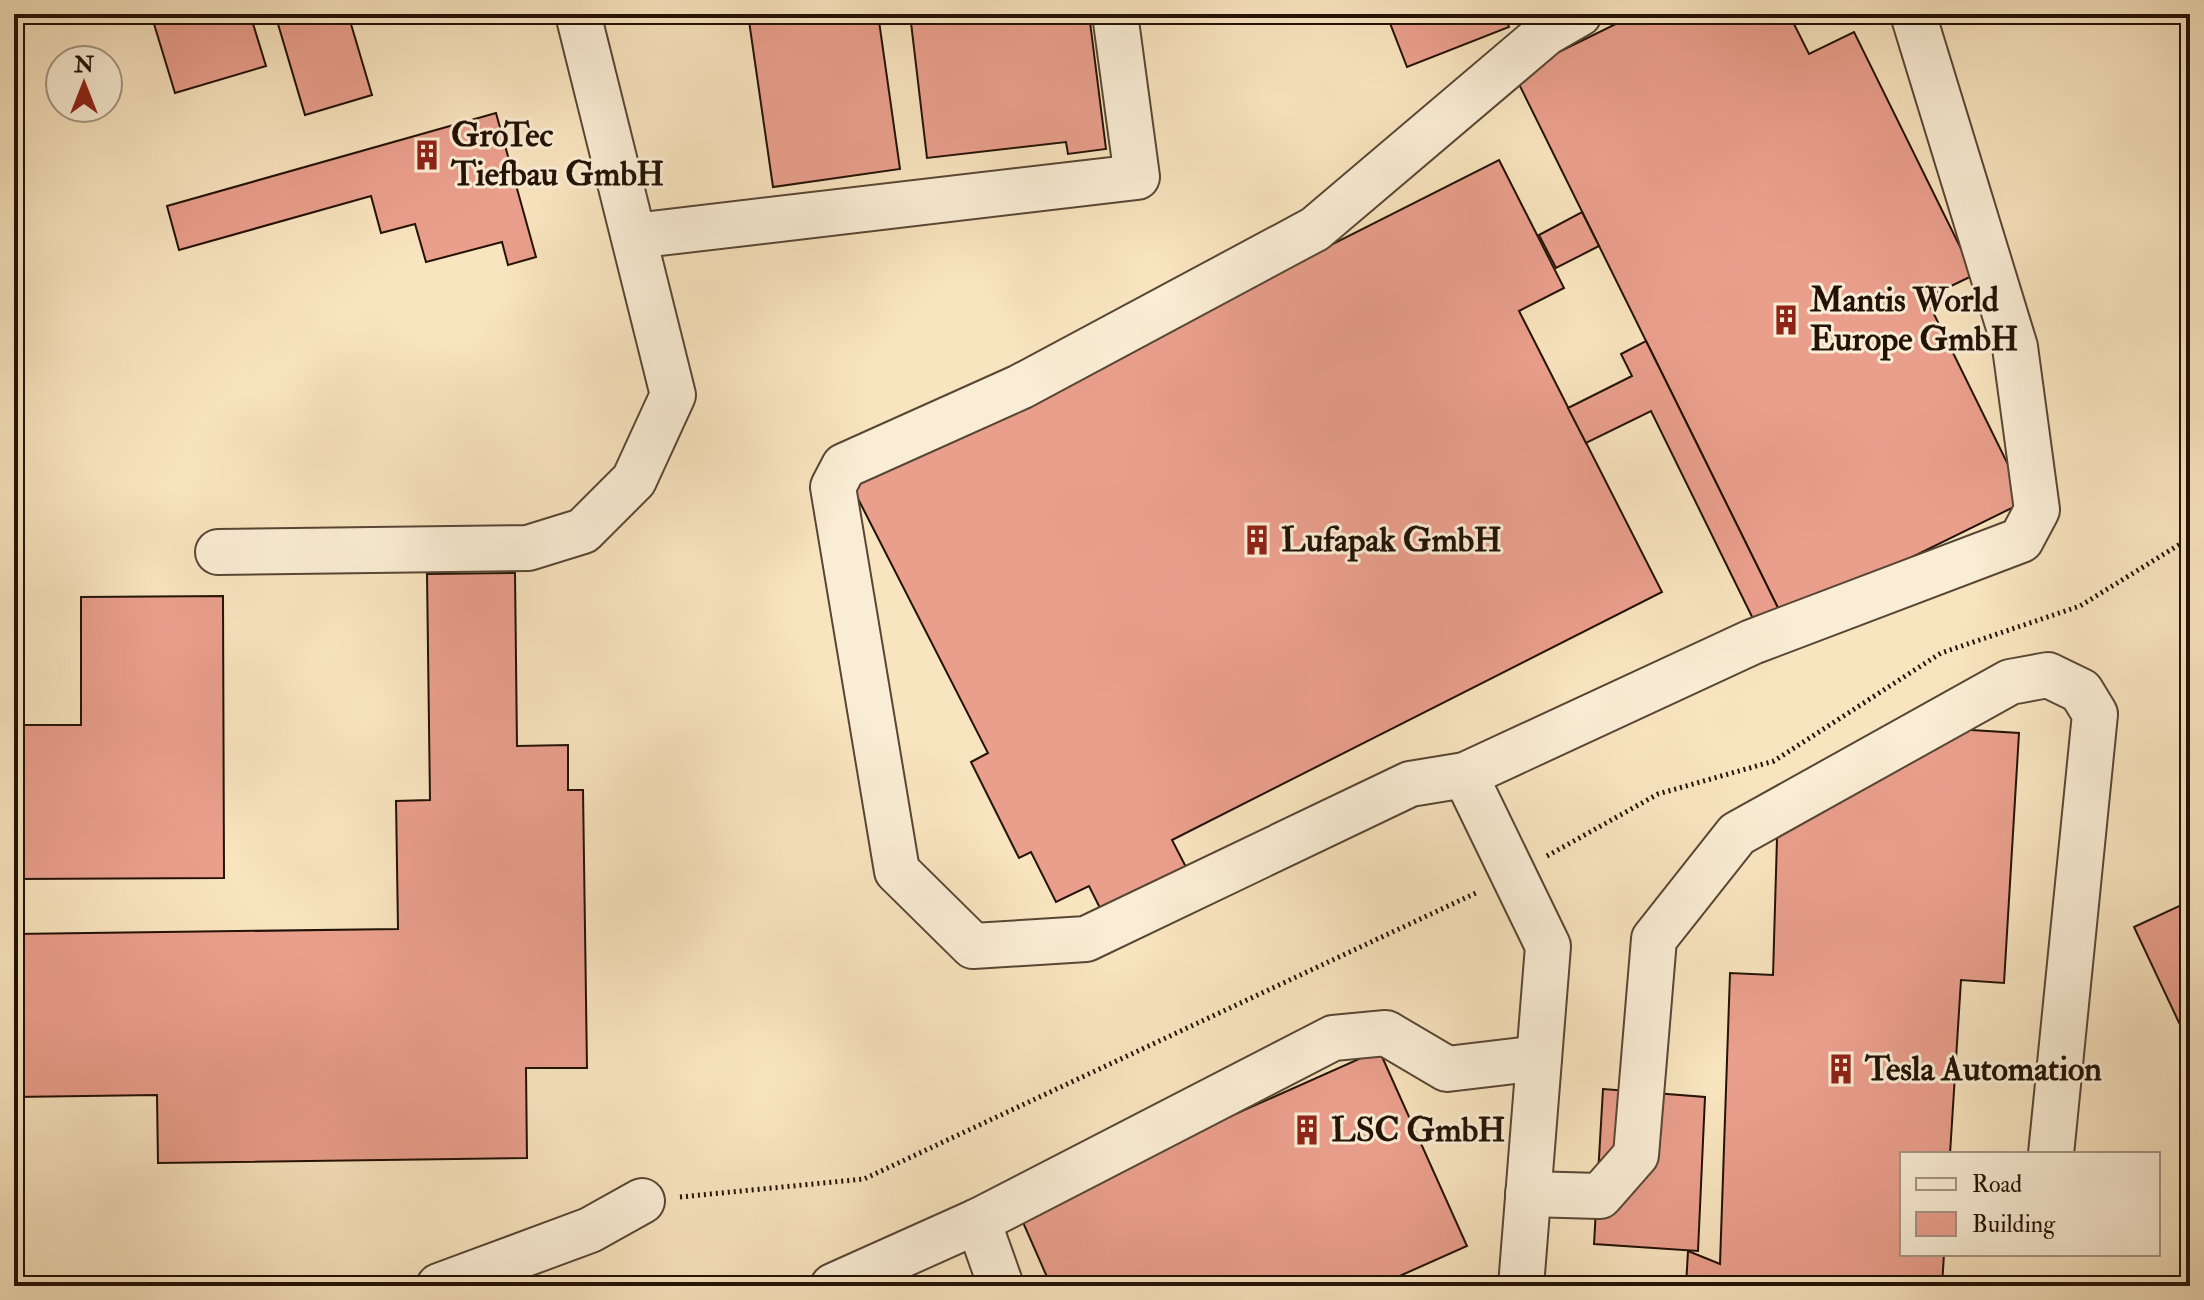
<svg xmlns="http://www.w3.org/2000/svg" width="2204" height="1300" font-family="'IM FELL Double Pica',serif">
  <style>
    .building { fill: #ea9f8d; stroke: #231206; stroke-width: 2 }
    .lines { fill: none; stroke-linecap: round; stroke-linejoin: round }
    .minor-casing { stroke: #584634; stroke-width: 48 }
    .path { stroke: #231206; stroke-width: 5; stroke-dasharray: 2 4; stroke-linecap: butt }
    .minor { stroke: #faedd5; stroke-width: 44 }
    .labels { text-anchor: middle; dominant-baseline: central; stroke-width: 6; stroke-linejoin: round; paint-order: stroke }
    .poi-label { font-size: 34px; font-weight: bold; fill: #231206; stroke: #faedd5; text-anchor: start }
  </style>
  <rect width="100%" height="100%" fill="#f8e4bf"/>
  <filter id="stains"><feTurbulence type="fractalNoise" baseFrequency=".0025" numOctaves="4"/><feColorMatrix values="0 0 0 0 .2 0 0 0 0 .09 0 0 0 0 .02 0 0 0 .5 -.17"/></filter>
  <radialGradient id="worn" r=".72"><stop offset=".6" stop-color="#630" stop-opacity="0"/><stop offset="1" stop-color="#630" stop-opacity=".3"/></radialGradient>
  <g class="building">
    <path d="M187,14H250L266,66L175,93L154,24Z"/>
    <path d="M275,14H348L372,95L305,115Z"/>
    <path d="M748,14H878L900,169L773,187Z"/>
    <path d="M910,14H1089L1106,149L1068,154L1066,142L927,158Z"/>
    <path d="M1399,14H1504L1509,27L1407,67L1388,18Z"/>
    <path d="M1636,14H1789L1809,54L1854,32L1974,275L1926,298L2026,501L1784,620L1514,74Z"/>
    <path d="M496,113L536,257L508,265L502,242L426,262L415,224L381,233L371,196L179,250L167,206Z"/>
    <path d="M1499,160L1564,288L1519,311L1662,592L1172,840L1187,869L1102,912L1089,886L1056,902L1031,852L1019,858L971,762L988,753L852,487Z"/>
    <path d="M1582,212L1599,246L1556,268L1539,235Z"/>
    <path d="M1646,341L1784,620L1759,631L1651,411L1586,443L1568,408L1632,376L1621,354Z"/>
    <path d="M515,573L517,746L568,745V790H583L587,1068H526L527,1158L158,1163L157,1095L14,1097V934L398,929L396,801L430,800L427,574Z"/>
    <path d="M223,596L224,878L15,879L14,725H81V597Z"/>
    <path d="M1955,729L2019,733L2004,983L1961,980L1950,1154H1902V1254H1944L1942,1286H1686L1688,1251L1720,1264L1730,973L1773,975L1777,838Z"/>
    <path d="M2190,901V1046L2134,927Z"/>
    <path d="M1379,1050L1467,1246L1377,1286H1051L1018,1211Z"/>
    <path d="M1603,1089L1705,1097L1698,1251L1594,1244Z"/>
  </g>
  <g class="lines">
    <g class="minor-casing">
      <g id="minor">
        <path d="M1579,14L1546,33L1315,229L1020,387L844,466L833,487L897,871L973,946L1086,939L1410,784L1465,775L1752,642L2021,540L2037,510L2015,347L1913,14"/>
        <path d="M634,236L1137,177L1115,14"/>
        <path d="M218,552L528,548L583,531L634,480L673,395L578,14"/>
        <path d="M1465,775L1548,946L1521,1286"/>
        <path d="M1528,1194L1600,1196L1636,1155L1654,939L1737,834L2010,682L2048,675L2081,691L2095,714L2051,1154"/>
        <path d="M978,1221L1001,1286"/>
        <path d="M439,1286L590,1230L642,1201"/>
        <path d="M833,1286L978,1221L1333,1038L1386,1033L1447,1069L1539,1058"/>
      </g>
    </g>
    <g class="path">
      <path d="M1547,856L1658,794L1774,761L1941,653L2080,606L2190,538"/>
      <path d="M680,1197L864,1179L1478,892"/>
    </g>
    <use href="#minor" class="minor"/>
  </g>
  <defs>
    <g id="building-bare" transform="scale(2.4)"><path d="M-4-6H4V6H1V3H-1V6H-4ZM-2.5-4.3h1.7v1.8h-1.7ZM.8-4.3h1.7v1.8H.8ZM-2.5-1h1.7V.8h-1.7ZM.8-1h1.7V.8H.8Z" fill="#8f2418" stroke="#faedd5" stroke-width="2.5" paint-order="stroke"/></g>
  </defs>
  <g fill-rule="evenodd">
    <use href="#building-bare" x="427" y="155"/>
    <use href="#building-bare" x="1786" y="320"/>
    <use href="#building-bare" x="1257" y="540"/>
    <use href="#building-bare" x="1841" y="1069"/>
    <use href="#building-bare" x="1307" y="1130"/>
  </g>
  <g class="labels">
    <g class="poi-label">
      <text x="451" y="135">GroTec<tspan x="451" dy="39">Tiefbau GmbH</tspan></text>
      <text x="1810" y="300">Mantis World<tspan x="1810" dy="39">Europe GmbH</tspan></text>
      <text x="1281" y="540">Lufapak GmbH</text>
      <text x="1865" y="1069">Tesla Automation</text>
      <text x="1331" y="1130">LSC GmbH</text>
    </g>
  </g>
  <rect width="2204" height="1300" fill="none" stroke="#f8e4bf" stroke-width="48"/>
  <rect x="16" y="16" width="2172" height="1268" fill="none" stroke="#231206" stroke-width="4"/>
  <rect x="24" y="24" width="2156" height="1252" fill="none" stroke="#231206" stroke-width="2"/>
  <rect x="1900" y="1152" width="260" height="104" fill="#faedd5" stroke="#a49582" stroke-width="2"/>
  <rect x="1916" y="1178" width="40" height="12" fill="#faedd5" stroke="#a49582" stroke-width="2"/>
  <text x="1972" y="1192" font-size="24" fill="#231206">Road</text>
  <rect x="1916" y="1212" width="40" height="24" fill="#ea9f8d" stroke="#a49582" stroke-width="2"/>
  <text x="1972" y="1232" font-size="24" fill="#231206">Building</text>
  <g transform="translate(84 84)"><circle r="38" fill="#faedd5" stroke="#a49582" stroke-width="2"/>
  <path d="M0-6L14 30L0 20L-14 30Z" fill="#8f2418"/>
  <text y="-12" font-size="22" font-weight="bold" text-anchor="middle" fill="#231206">N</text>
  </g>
  <rect width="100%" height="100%" filter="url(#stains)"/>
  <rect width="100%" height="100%" fill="url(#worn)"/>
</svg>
